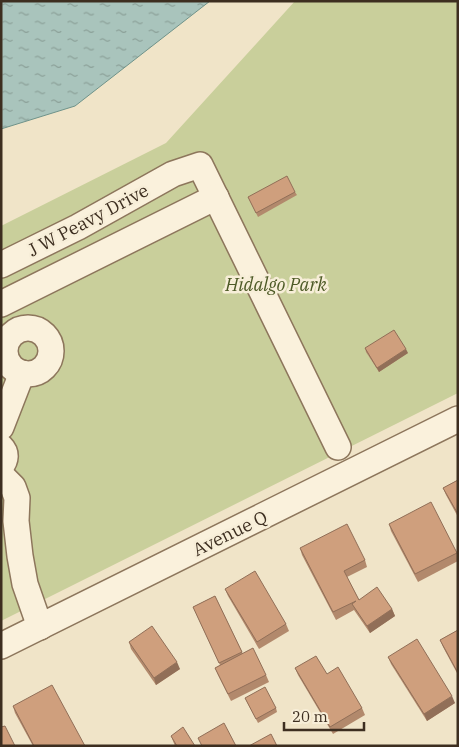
<svg xmlns="http://www.w3.org/2000/svg" width="459" height="747" font-family="'IBM Plex Serif',serif">
  <style>
    .green { fill: #c9cf9b }
    .water { fill: url(#water-ripples); stroke: #6f938a }
    .lines { fill: none; stroke-linecap: round; stroke-linejoin: round }
    .street-casing { stroke: #8d765c; stroke-width: 28 }
    .street { stroke: #faf1dc; stroke-width: 25 }
    .wall { fill: #b2896c }
    .shaded-wall { fill: #916f58 }
    .building { fill: #cf9f7d; stroke: #916f58 }
    .labels { text-anchor: middle; dominant-baseline: central; stroke-width: 5; stroke-linejoin: round; paint-order: stroke }
    .street-label { font-size: 18px; fill: #3d2e20; stroke: #f7eed8 }
    .park-label { font-size: 18px; font-style: italic; fill: #4d5a26; stroke: #f7eed8 }
  </style>
  <defs>
    <pattern id="water-ripples" width="26" height="14" patternUnits="userSpaceOnUse" patternTransform="scale(1.25)"><rect width="26" height="14" fill="#a9c4bc"/><path d="M2 4q2-2 4 0t4 0M15 11q2-2 4 0t4 0" fill="none" stroke="#8ba098"/></pattern>
  </defs>
  <rect width="100%" height="100%" fill="#f0e4c8"/>
  <path class="green" d="M295,1H458V393L1,621V226L166,143Z"/>
  <path class="water" d="M1,1H210L75,106L1,129Z"/>
  <g class="lines">
    <g class="street-casing">
      <g id="street">
        <path d="M1,265L78,227L173,174L200,165L338,447"/>
        <path d="M1,304L216,197"/>
        <circle cx="28" cy="351" r="23"/>
        <path d="M1,427L22,373"/>
        <path d="M1,447C7,453 6,460 1,466"/>
        <path d="M1,475L13,487L17,498L16,521L20,556L25,584L40,627"/>
        <path d="M1,646L458,419"/>
      </g>
    </g>
    <use href="#street" class="street"/>
  </g>
  <g class="wall">
    <path d="M295,192L297,195L258,217L248,197Z"/>
    <path d="M365,348L408,353L379,372L366,352Z"/>
    <path d="M458,480V517L446,495L443,488Z"/>
    <path d="M389,524L457,553L458,561L418,582L391,531Z"/>
    <path d="M300,548L365,560L367,567L347,577L359,600L392,609L395,616L370,633L354,610L336,620L302,555Z"/>
    <path d="M225,589L286,624L289,631L259,649L228,596Z"/>
    <path d="M215,596L243,654L266,675L269,682L231,701L218,675L215,668L220,665L193,607Z"/>
    <path d="M458,630V675L443,647L440,640Z"/>
    <path d="M129,642L180,669L156,685L131,649Z"/>
    <path d="M388,657L455,703L427,721L391,664Z"/>
    <path d="M295,668L362,708L365,715L333,734L298,675Z"/>
    <path d="M245,698L276,708L277,712L258,723Z"/>
    <path d="M13,706L85,746H33L15,713Z"/>
    <path d="M171,736L195,746H175Z"/>
  </g>
  <g class="shaded-wall">
    <path d="M406,349L408,353L379,372L377,368Z"/>
    <path d="M392,609L395,616L370,633L367,626Z"/>
    <path d="M177,662L180,669L156,685L154,678Z"/>
    <path d="M452,696L455,703L427,721L424,714Z"/>
  </g>
  <g class="building">
    <path d="M287,176L295,192L256,213L248,197Z"/>
    <path d="M394,330L406,349L377,368L365,348Z"/>
    <path d="M458,480V514L443,488Z"/>
    <path d="M431,502L457,553L415,574L389,524Z"/>
    <path d="M347,524L365,560L344,571L359,600L377,587L392,609L367,626L352,604L356,601L333,612L300,548Z"/>
    <path d="M255,571L286,624L257,642L225,589Z"/>
    <path d="M215,596L242,652L219,663L193,607Z"/>
    <path d="M152,626L177,662L154,678L129,642Z"/>
    <path d="M458,630V673L440,640Z"/>
    <path d="M417,639L452,696L424,714L388,657Z"/>
    <path d="M253,648L266,675L228,694L215,668Z"/>
    <path d="M316,656L327,674L338,667L362,708L330,727L295,668Z"/>
    <path d="M52,685L85,746H34L13,706Z"/>
    <path d="M265,687L276,708L256,719L245,698Z"/>
    <path d="M224,723L236,746H202L198,738Z"/>
    <path d="M5,726L15,746H1V727Z"/>
    <path d="M183,727L195,746H177L171,736Z"/>
    <path d="M271,734L277,746H249Z"/>
  </g>
  <g class="labels">
    <g class="street-label">
      <text transform="translate(88 220) rotate(-28)">J W Peavy Drive</text>
      <text transform="translate(230 533) rotate(-26)">Avenue Q</text>
    </g>
    <g class="park-label">
      <text x="276" y="284">Hidalgo Park</text>
    </g>
  </g>
  <rect width="459" height="747" fill="none" stroke="#3d2e20" stroke-width="5"/>
  <path d="M284 722v8h80v-8" fill="none" stroke="#3d2e20" stroke-width="2.5"/>
  <text x="292" y="722" font-size="15" fill="#3d2e20" stroke="#f7eed8" stroke-width="4" paint-order="stroke">20 m</text>
</svg>
